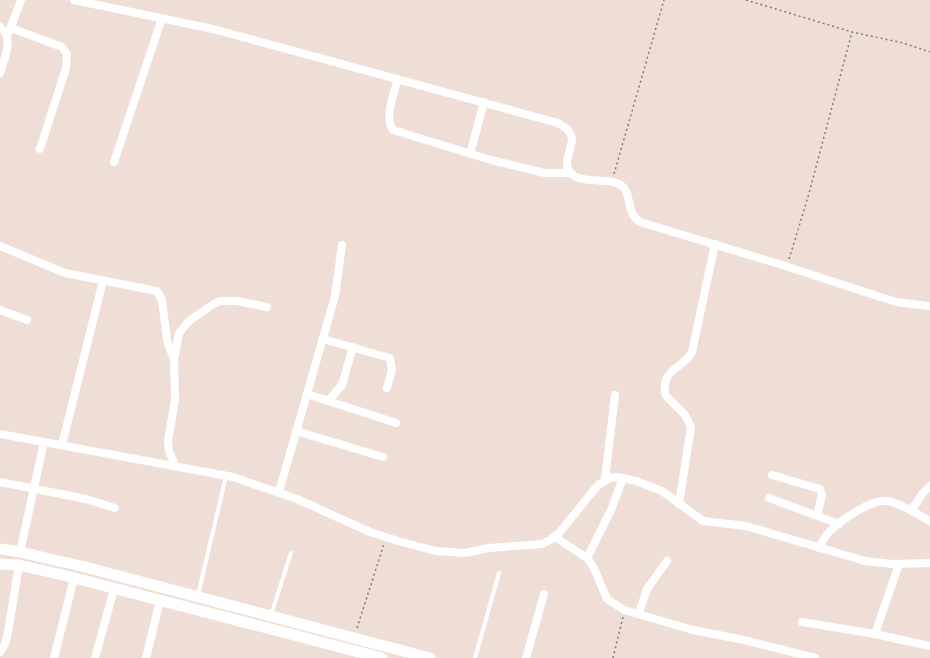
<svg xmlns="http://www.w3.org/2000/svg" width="930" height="658" font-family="'Exo 2',sans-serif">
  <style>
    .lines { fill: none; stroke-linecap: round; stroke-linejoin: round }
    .path { stroke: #857b74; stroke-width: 1.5; stroke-dasharray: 2 3; stroke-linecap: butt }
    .lane { stroke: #fff; stroke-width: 4 }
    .street { stroke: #fff; stroke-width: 8 }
    .secondary { stroke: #fff; stroke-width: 11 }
  </style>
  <rect width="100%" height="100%" fill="#eeded5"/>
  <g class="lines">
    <g class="path">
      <path d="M746,0L852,32L903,43L930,52"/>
      <path d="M614,174L664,0"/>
      <path d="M789,259L808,197L852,32"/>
      <path d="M357,628L384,544"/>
      <path d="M613,658L623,617"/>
    </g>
    <g class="lane">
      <path d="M198,595L226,476"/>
      <path d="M271,615L291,553"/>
      <path d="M475,658L499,573"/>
    </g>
    <g class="street">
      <path d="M74,0L213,29L558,123C587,138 560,154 569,171C577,185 607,177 619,184C634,192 624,212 640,222L779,264L896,302L930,306"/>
      <path d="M0,27C15,38 4,59 0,73"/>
      <path d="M11,28L62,47L67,54L66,68L40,149"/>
      <path d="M9,32L21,0"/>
      <path d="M398,79C394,93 384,117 393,130L491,160L545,173H570"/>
      <path d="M470,154L484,102"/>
      <path d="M114,162L162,18"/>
      <path d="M0,246L65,273L157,291L162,300L167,340L174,360"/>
      <path d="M0,310L27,320"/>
      <path d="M323,339L390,358L392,370L387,388"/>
      <path d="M307,394L396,423"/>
      <path d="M328,401L342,385L353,347"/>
      <path d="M296,431L383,457"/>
      <path d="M0,434L233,477L297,499L370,532L398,541L436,551L465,553L489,548L542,544L550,540L559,533L598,485L610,478L617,477L636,481L662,491L703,521L746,526L865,561L893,564L930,563"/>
      <path d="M62,445L103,281"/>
      <path d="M175,465L169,451L168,441L175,400L174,360L179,333L189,321L212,305L220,301H237L267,307"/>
      <path d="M772,475L820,489L822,495L817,515"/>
      <path d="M605,480L615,395"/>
      <path d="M0,482L86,499L115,508"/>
      <path d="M279,492L335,296L342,245"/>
      <path d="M769,498L839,524"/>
      <path d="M679,504L691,427L685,415L666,396C659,369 682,370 692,352L715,244"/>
      <path d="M911,511L923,493L930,486"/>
      <path d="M555,537L587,558L594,568L607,599L624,610L693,630L744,640L815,658"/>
      <path d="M819,548C822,542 825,536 829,532C840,521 872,498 888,501C902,504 917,514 930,521"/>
      <path d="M20,552L44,442"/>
      <path d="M587,558L611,510L623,478"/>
      <path d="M639,613L647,589L667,561"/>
      <path d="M802,622L875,634L930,646"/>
      <path d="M875,634L899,564"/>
      <path d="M0,652L5,644L8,632L19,565"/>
      <path d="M54,658L74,578"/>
      <path d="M95,658L114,589"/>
      <path d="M146,658L160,601"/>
      <path d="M526,658L544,594"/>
    </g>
    <g class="secondary">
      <path d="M0,549L20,552L85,567L430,658"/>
      <path d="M0,564L19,565L67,576L382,658"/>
    </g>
  </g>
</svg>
